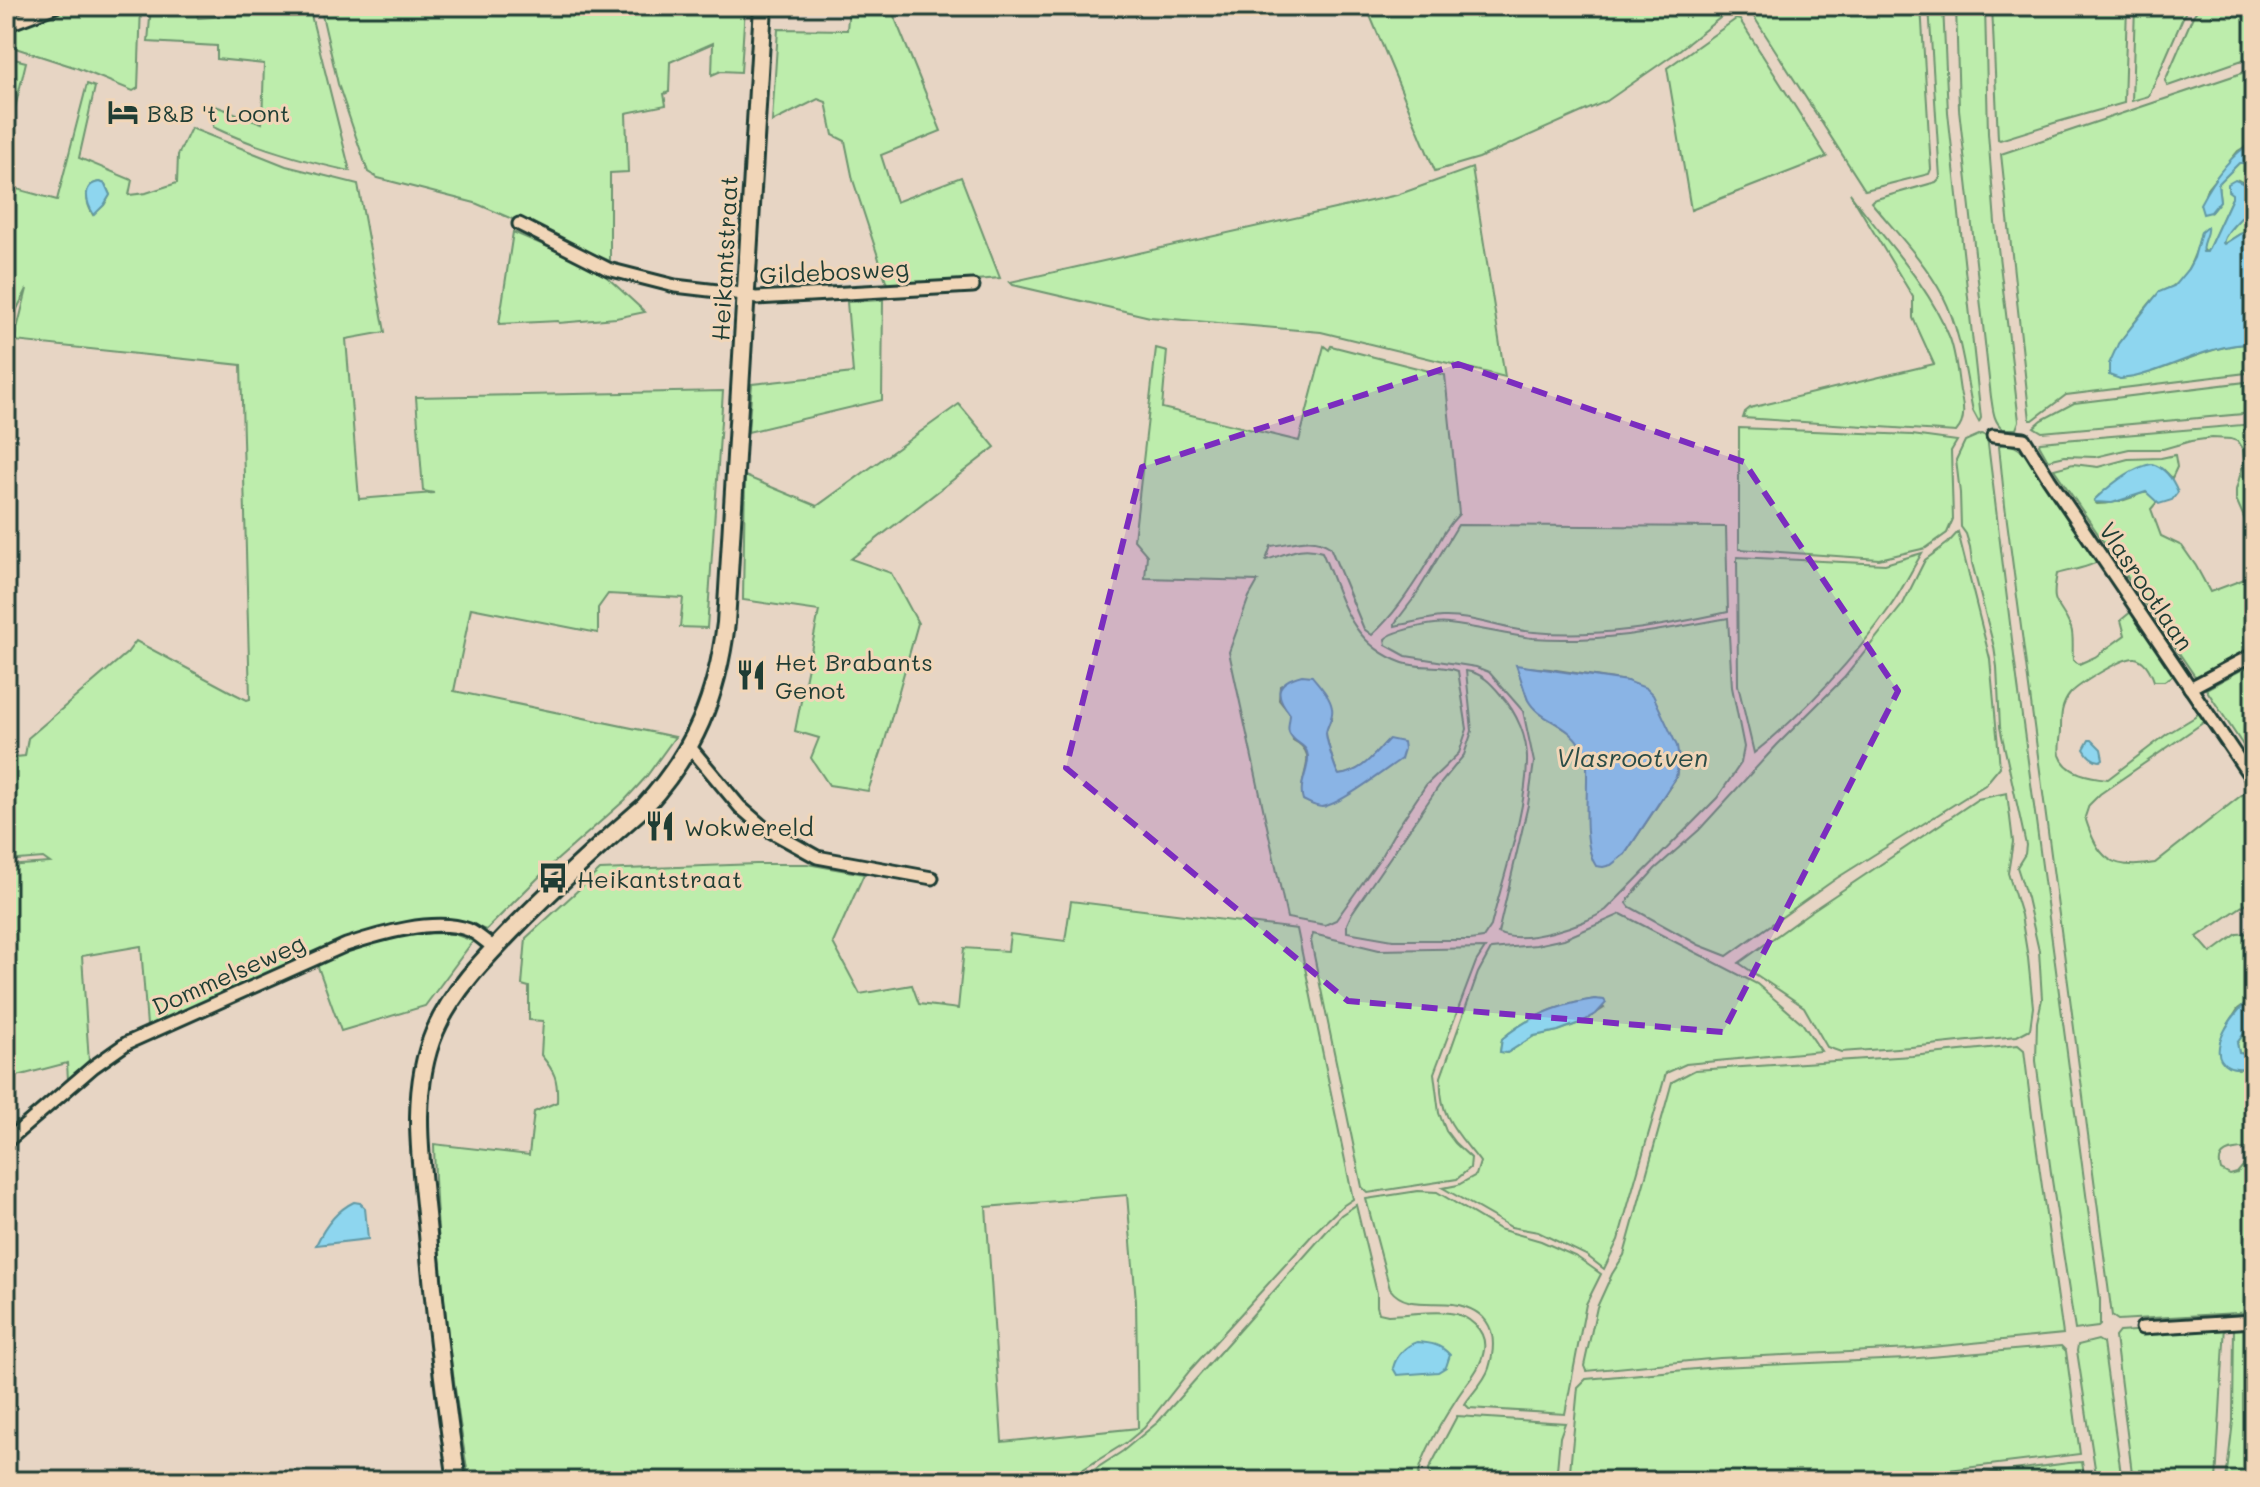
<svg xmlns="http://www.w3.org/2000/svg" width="2260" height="1487" font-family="Mali,sans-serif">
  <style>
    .green { fill: #bdedac; stroke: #6e9570; stroke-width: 2; fill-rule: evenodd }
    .water { fill: #8ed6ef; stroke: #6299a4; stroke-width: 2 }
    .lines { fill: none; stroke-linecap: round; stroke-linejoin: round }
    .street-casing { stroke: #1f3d34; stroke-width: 17 }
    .secondary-casing { stroke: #1f3d34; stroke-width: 22 }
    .street { stroke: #f1d6b8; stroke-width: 11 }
    .secondary { stroke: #f1d6b8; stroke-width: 16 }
    .marked { fill: #7b2cbf; fill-opacity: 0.2; stroke: #7b2cbf; stroke-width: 6; stroke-dasharray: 16 10; stroke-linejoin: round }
    .labels { text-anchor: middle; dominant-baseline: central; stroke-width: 6; stroke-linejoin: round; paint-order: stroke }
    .poi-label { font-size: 24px; fill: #1f3d34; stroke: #f1d6b8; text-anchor: start }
    .street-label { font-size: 24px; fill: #1f3d34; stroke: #f1d6b8 }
    .water-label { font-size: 26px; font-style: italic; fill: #2a4c47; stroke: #f1d6b8 }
  </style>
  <rect width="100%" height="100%" fill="#e7d5c4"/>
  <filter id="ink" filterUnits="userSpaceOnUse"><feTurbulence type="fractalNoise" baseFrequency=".0125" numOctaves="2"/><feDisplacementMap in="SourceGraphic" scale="16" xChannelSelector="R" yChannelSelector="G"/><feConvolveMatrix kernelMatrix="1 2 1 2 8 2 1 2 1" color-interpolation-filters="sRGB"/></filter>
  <g filter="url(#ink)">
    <g class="green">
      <path d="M66,6H141L138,88L133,91L77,68L6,45V27Z"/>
      <path d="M151,6H195L198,18L310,11L350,171C303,161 257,148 213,127L215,106L262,123L264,64L217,59V46L148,42Z"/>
      <path d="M320,6H745L741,72L721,71L712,75L713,43L670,62L669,92L664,94L666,105L626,113L628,172L610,173V261L475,203L378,178L368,172L338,84Z"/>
      <path d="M849,6H890L941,131L881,155L896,202L961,177L1000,278L888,287L853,180L845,141L833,135L826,102L818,99L772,122L778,29L847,30Z"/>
      <path d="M1366,6H1729L1730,10L1673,55L1607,101L1479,158L1435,171Z"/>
      <path d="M1747,6H1921L1931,169L1929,174L1865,190Z"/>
      <path d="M1929,6H1943L1948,112L1981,418L1979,422L1973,411C1965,373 1961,331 1943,296C1925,262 1896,232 1871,202L1873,200L1936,182L1940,178Z"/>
      <path d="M1956,6H1985L1988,133L1995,223L2019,421L2016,429H2003C1993,421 1993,409 1991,397L1959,109Z"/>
      <path d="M1992,6H2127L2124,103L2054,123L2000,140L1998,139Z"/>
      <path d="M2135,6H2188L2149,96L2132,101Z"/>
      <path d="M2200,6H2254V56L2168,86L2165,81L2193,16Z"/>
      <path d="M1736,19L1740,20L1827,157L1691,210L1667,68Z"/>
      <path d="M6,57L26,62L6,146Z"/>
      <path d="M2254,69V141L2238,151L2207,189L2205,195L2211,212L2220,201L2218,184L2239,163H2254V183L2249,186L2238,180L2232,198L2207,252L2202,250L2201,232C2198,248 2188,278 2173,286C2167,290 2162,289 2157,295C2143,310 2131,328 2118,344L2120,379C2167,374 2206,343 2254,344V372L2066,395L2033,420H2030L2001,154Z"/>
      <path d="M87,84L95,87L79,158L132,180L129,195L146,193L177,183L178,155L191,128L286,166L358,184L385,332L346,339L359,499L434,493L423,491L416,397L723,391L707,628L680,627L683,598L608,594L598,608V633L471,608L454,691L675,737L646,777L625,800L548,868L486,930L462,921L404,924L374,930L147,1026L141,946L82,956L89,1062L68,1080L67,1063L6,1079V866L50,863L43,858L6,861V758L25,756L28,738L127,653L136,641L235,694L247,700L250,699L241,365L14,341L27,289L6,331V186L57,200ZM100,182L105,184L110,195L104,205L93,215C86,203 82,184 100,182Z"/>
      <path d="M1472,168L1505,377L1321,332L1150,317L1013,285L1010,282L1397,195Z"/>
      <path d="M1850,193C1884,240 1927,282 1949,336C1956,353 1957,373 1960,391C1963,404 1967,421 1956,432L1743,418L1745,412L1750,408L1934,364L1913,318V297Z"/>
      <path d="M2254,198V230L2240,234L2224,244L2223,240C2232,225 2246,214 2254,198Z"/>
      <path d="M513,232L597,268L645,312L616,318L559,323L558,321L499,324Z"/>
      <path d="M883,300L882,400L748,432L752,384L853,373L847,302Z"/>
      <path d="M1324,346L1329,350L1331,346L1445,375L1459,514C1443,530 1436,549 1424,568C1409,592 1393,616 1372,635L1364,629L1330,547C1312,534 1291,544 1271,546L1266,560C1285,555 1300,544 1322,552C1342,598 1349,644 1403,663C1421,669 1440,664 1458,671L1467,729L1459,753L1426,785L1396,830L1380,858L1336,920L1325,925L1287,918L1229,652L1249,597L1258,581L1145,578L1147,555L1134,540L1156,348L1167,351L1162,408L1299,441ZM1287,683L1332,717C1331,719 1327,728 1326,730C1325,736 1335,770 1339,775C1365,771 1372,756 1389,739L1336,801C1323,807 1316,808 1304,800C1295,776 1323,755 1293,740L1290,714L1279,700L1280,686Z"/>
      <path d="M2254,381V413L2042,432L2034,427L2042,420L2074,403Z"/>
      <path d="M959,404L995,447L851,559L891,573L918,623L884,744L868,791L829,785L811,758L819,738L795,731L819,611L743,600L745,476L817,506Z"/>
      <path d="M2254,424V551L2249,529L2236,499V490L2244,461L2243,450L2237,441L2231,439L2212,438L2191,441L2163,449H2129L2095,457L2065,456L2048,460L2039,444L2040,442Z"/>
      <path d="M1739,428L1912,435L1957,441L1951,451L1953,519L1947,533L1926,548L1879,559L1739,549Z"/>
      <path d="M1981,434L1987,436L2015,664L2100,1299V1325L2098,1327L2075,1330L2052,1180L2036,1061L2037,1022L2042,999L2039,951L2027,898L2017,867L2025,854L2026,845L2000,727L1997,667L1994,647L1972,563L1970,547L1966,534L1961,527L1960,493L1956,460L1965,441Z"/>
      <path d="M2001,444C2016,444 2022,450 2031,461L2098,561C2090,568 2069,570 2057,574C2050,609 2059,600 2071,628C2074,636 2072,650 2073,660L2079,664L2095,657L2125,635L2121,620L2132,611L2176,674L2164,681H2154C2151,672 2146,660 2135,658C2122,657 2078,685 2070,694C2061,705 2061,716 2061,730C2061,737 2058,748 2060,755C2066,774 2091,777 2108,779L2167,734L2195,717L2201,710L2207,720L2100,794L2089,805L2085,817C2098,859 2111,871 2155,863L2252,787L2254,790V898L2197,937L2211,953L2237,934L2252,933L2254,936V997L2238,1009L2226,1028L2238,1069L2254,1067V1148C2238,1150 2214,1147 2221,1170L2230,1175L2237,1173L2249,1159L2254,1158V1312L2118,1320L2112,1316L2005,506L1999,446Z"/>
      <path d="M2175,455L2177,467L2172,478L2164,470L2099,495L2094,501L2097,504C2111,504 2123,501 2136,496C2139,494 2145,492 2148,493C2152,494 2156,500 2157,502L2151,509L2161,536L2182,546L2196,566L2210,592L2250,577L2252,573L2249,565L2254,569V649L2199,678L2194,675L2054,469L2073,464L2098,467L2128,459L2161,458Z"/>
      <path d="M1458,525L1726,527L1728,612C1665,626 1599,638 1534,632C1504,630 1474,616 1443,617C1428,618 1411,623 1395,626V623L1414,598Z"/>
      <path d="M1958,532L1990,659L2000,767L1985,785L1837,878L1727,956L1699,945L1630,907L1627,903L1629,898L1655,869L1699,830L1777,745L1844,678L1903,604L1925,560L1948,543Z"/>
      <path d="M1922,553C1911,571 1902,590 1890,607C1856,657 1801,716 1754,753L1738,685L1737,557L1885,564Z"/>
      <path d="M1728,618L1732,687L1744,747L1741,763L1717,798L1606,910C1585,925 1521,946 1498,933L1528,805L1534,762L1523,711L1489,672L1476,667L1406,656L1386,645L1385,639C1394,630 1435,622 1449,624C1477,627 1505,635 1533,638C1599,643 1664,630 1728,618ZM1517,666L1550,669L1627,681L1679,759L1676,778L1625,854L1587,784V758L1575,736L1539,712L1528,700Z"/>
      <path d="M2254,663V762L2206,689Z"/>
      <path d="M1466,671C1482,673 1491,683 1501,695C1517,713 1528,738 1527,762C1526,812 1503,877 1491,926L1483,938L1470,940H1393L1347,932V924L1352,913L1441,783L1464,755L1472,731Z"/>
      <path d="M2007,793L2013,842L2008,873L2021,915L2028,958L2033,1007L2030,1029L2017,1036L1911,1047L1841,1052L1827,1047L1804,1007L1739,963L1810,912L1978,799Z"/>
      <path d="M756,864H807L864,874L833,943L860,994L912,985L919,1004L958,1009L964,948L1008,951L1010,934L1065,941L1071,901L1297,929L1353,1199L1341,1207L1314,1233L1191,1369L1144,1428L1127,1442L1064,1481H469C451,1370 436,1257 434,1144L529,1155L534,1112L557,1102C558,1079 555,1072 541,1055L543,1021L529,1020V987L522,985L526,938L600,870ZM1127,1195L1136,1301L1138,1428L1002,1442L986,1207Z"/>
      <path d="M1621,914L1757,984L1802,1023L1821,1051L1686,1064L1666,1073L1618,1240L1604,1269L1586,1255L1538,1232L1511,1227L1443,1188L1458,1185L1476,1175L1480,1162C1458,1133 1438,1117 1441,1077L1478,973L1491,949L1536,945L1564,939ZM1595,999L1604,1008L1582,1022L1558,1031L1534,1036L1507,1053L1500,1052L1502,1039C1529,1016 1561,1004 1595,999Z"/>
      <path d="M414,932L454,934L473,941L425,1006L341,1031L317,964C349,950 379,937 414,932Z"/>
      <path d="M1313,934L1379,950L1485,948L1476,962L1434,1073L1439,1113L1446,1131L1455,1143L1471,1158L1470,1168L1457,1179L1368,1193L1362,1187L1311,941Z"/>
      <path d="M2254,1020V1050L2246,1055L2239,1053L2237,1043Z"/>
      <path d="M2018,1045L2024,1050L2032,1116L2063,1334L1912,1349L1720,1358L1586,1371L1584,1366L1597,1307L1612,1274L1624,1255L1672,1082L1695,1070L1912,1056Z"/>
      <path d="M1418,1191L1437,1192L1499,1229L1541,1241L1577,1257L1601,1274L1586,1304L1565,1414L1469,1408L1465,1404C1472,1393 1485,1381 1489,1368C1499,1335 1491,1310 1453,1304C1431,1301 1405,1309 1390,1289L1366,1199Z"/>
      <path d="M1356,1205L1377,1293V1306L1379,1313L1388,1315C1407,1315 1432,1310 1450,1313C1468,1315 1487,1330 1484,1350C1481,1369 1467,1382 1457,1398C1444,1418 1418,1459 1418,1481H1077L1123,1451L1158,1422L1341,1215Z"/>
      <path d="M2254,1324V1481H2226L2233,1421L2234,1325Z"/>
      <path d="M2225,1325L2216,1481H2133L2115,1337L2119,1332Z"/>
      <path d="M2098,1340L2103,1343L2122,1481H2097L2077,1351L2078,1345Z"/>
      <path d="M2061,1346L2066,1351L2080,1454L1858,1481H1569L1578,1387L1586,1379L1718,1367L1907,1359Z"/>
      <path d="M1457,1416L1565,1423L1560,1437L1556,1481H1431L1429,1469Z"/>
      <path d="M2082,1462L2085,1481H1928L2069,1463Z"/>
    </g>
    <g class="water">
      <path d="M2254,141V163H2239L2218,184L2220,201L2211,212L2203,214L2200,204C2213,179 2229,156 2254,141Z"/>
      <path d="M2235,180L2249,186L2254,183C2254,188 2255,193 2254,197C2250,216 2227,225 2223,243L2224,244L2240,234L2254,230V344C2211,343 2175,367 2134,377L2120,379L2109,375V364L2118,344L2159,292L2174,286L2188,269L2194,258L2201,232L2207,227C2209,235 2200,243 2203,252H2207L2232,198V194L2228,191V184Z"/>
      <path d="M100,182L105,184L110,195L104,205L94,215C86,203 81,184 100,182Z"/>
      <path d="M2152,464C2166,468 2173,479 2178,492L2172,500L2159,504L2146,492L2112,503L2095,502L2094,500C2109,486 2131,467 2152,464Z"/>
      <path d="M1516,665L1627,681L1646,688L1653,695L1677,746L1679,759L1676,777L1625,854L1611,865L1603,867L1596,866C1583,847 1587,803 1587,780C1587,772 1588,763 1585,755C1572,721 1541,724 1528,700C1525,693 1520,675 1516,665Z"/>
      <path d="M1302,675L1312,676C1319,685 1330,696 1332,708C1334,717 1327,724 1326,733C1326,739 1335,770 1339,775C1363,772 1373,755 1389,739L1403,742L1404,749L1401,759C1385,770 1338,806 1322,807C1315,807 1309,803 1303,800C1298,784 1309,771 1308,756C1307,743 1293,744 1289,732C1287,727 1290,720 1290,714C1274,694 1275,682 1302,675Z"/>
      <path d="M2089,740H2092L2101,749L2103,759L2100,761C2092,760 2088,756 2084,749Z"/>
      <path d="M2254,997V1020L2237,1043L2239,1053L2246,1054L2254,1049V1067C2246,1068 2236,1070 2228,1066C2202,1053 2237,1006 2254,997Z"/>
      <path d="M1595,999L1604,1000L1606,1003L1596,1014L1582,1022L1558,1031L1534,1036L1507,1053L1500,1052L1502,1039C1529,1016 1561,1004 1595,999Z"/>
      <path d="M354,1202L360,1203L365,1208L368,1239L316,1245C324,1228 337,1210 354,1202Z"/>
      <path d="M1417,1342C1431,1343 1440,1344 1450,1355L1446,1367L1438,1372L1397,1375L1393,1368C1396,1356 1405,1346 1417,1342Z"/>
    </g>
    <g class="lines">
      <g class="street-casing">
        <g id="street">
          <path d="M6,25L56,6"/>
          <path d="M519,224L608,269L675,286L735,293L756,298L973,286"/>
          <path d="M1993,436L2024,439L2049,479L2254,782"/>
          <path d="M2190,688L2254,654"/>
          <path d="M690,747L740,807L763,827L817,857L932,878"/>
          <path d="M6,1142L93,1067L127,1043L346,945C379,934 435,917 469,930C478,934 486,942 494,948"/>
          <path d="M2142,1328L2254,1321"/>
        </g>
      </g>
      <g class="secondary-casing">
        <path id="secondary" d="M457,1481C445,1399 435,1317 428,1234C422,1168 408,1094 435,1031C452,992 483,960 512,930C554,887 599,846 645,806C695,751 717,697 726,623L763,6"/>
      </g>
      <use href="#street" class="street"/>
      <use href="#secondary" class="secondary"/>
    </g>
  </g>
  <path class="marked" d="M1458,364L1744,462L1898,691L1723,1032L1348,1001L1066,768L1142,467Z"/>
  <defs>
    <g id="hotel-bare" transform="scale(2.4)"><path d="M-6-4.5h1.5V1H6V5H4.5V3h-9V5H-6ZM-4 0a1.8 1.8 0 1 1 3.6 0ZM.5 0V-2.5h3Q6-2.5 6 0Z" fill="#1f3d34" stroke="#f1d6b8" stroke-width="2.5" paint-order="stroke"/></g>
    <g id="restaurant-bare" transform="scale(2.4)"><path d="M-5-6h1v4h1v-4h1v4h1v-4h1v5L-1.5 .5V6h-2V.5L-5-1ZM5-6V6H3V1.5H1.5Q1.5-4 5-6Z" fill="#1f3d34" stroke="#f1d6b8" stroke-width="2.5" paint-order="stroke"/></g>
    <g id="bus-bare" transform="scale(2.4)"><path d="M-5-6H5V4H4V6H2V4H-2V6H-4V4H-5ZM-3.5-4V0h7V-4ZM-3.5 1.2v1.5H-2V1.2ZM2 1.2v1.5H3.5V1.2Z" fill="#1f3d34" stroke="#f1d6b8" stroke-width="2.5" paint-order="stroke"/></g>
  </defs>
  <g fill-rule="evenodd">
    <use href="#hotel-bare" x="123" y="112"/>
    <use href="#restaurant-bare" x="751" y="675"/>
    <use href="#restaurant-bare" x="660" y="826"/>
    <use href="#bus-bare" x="553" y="878"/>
  </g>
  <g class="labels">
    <g class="poi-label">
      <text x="147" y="112">B&amp;B 't Loont</text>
      <text x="775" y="661">Het Brabants<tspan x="775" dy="28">Genot</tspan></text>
      <text x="684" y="826">Wokwereld</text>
      <text x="577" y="878">Heikantstraat</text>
    </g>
    <g class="street-label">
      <text transform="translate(724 258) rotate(-87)">Heikantstraat</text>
      <text transform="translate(834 271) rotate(-3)">Gildebosweg</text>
      <text transform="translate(2147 586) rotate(56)">Vlasrootlaan</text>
      <text transform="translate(228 974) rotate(-24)">Dommelseweg</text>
    </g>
    <g class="water-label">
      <text x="1632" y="757">Vlasrootven</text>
    </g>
  </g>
  <rect width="2260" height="1487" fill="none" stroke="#f1d6b8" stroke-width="32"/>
  <rect x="16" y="16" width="2228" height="1455" fill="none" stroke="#1f3d34" stroke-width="3" filter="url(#ink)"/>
</svg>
